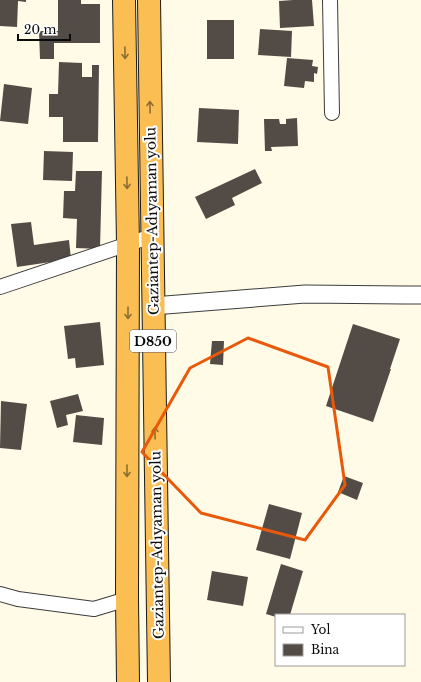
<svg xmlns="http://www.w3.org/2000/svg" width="421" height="682" font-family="'Libre Baskerville',serif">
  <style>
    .building { fill: #534c46 }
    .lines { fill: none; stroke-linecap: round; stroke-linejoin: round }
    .minor-casing { stroke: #3d3d3d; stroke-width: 16 }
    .tertiary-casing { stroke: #3d3d3d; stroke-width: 19 }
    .trunk-casing { stroke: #1b1b1b; stroke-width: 24 }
    .minor { stroke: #fff; stroke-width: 14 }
    .tertiary { stroke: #fff; stroke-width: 17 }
    .trunk { stroke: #fabe53; stroke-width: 22 }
    .oneway { stroke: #8e6d32 }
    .marked { fill: none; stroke: #e8590c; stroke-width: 3; stroke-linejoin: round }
    .labels { text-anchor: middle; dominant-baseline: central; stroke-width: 4; stroke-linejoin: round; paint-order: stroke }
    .shield { fill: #fff; stroke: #545454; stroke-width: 1 }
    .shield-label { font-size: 13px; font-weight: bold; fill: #0a0a0a }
    .street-label { font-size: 14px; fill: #0a0a0a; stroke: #fff }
  </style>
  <rect width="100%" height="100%" fill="#fffbe7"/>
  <g class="building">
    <path d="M0,0H26V2L18,1L17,27L0,26Z"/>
    <path d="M58,0H81V4H100V43H54V59H40L39,31H58Z"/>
    <path d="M293,0H312L314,26L280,28L279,1Z"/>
    <rect x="207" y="20" width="27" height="39"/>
    <path d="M260,29L292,31L291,57L258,55Z"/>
    <path d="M287,58L313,60L312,66L318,67L317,74L314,73V82L305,81L304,88L284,86Z"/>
    <path d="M59,62L82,63V77H92V65H99L98,142H63V117H49V94H58Z"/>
    <path d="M4,84L32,88L28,124L0,121Z"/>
    <path d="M199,108L239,110L238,144L197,142Z"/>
    <path d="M297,118L298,146L271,147L272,151H265L264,119H279L280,124H286V119Z"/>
    <path d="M44,151L73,152L72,181L43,180Z"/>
    <path d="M255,169L262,183L232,198L235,205L206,219L195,197Z"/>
    <path d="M76,171H102L100,249L76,248L77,219L63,218L64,191H75Z"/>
    <path d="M31,222L34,245L69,240L71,259L17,267L11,224Z"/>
    <path d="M100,322L104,365L76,368L75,358L68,359L64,326Z"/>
    <path d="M353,324L400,339L390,369H391L373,422L326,406Z"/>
    <path d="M212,341H224L223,365L210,364Z"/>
    <path d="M78,394L83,411L66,415L68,425L57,428L50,401Z"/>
    <path d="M1,401L27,404L21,450L0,448Z"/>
    <path d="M76,415L104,418L102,445L73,442Z"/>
    <path d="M344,476L363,483L357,500L338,492Z"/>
    <path d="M269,504L302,513L290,559L256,550Z"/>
    <path d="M281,564L303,571L290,615H276V617L266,614Z"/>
    <path d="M212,571L248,577L243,606L207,600Z"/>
  </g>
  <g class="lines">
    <g class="minor-casing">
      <g id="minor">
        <path d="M330,0L332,113"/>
        <path d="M0,287L152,236"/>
        <path d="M0,594L18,599L94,609L127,599"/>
      </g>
    </g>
    <g class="tertiary-casing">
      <path id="tertiary" d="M153,306L305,294L404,295H421"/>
    </g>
    <g class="trunk-casing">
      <g id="trunk">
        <path d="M124,0L128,244L127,599L128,682"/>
        <path d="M149,0L159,682"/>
      </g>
    </g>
    <use href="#minor" class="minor"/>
    <use href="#tertiary" class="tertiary"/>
    <use href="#trunk" class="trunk"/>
  </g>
  <defs><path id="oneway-shaft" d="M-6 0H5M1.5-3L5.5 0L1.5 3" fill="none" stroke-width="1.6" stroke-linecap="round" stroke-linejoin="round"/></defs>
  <g class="oneway">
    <use href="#oneway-shaft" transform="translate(125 53) rotate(89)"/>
    <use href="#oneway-shaft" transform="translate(150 107) rotate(-91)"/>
    <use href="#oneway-shaft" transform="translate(127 183) rotate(89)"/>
    <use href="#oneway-shaft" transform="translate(128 313) rotate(90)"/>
    <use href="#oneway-shaft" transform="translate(155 433) rotate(-91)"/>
    <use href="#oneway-shaft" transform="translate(127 471) rotate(90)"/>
  </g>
  <path class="marked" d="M248,338L328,367L345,485L305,540L201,513L142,452L190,368Z"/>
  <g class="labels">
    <rect class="shield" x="130" y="330" width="46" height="22" rx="3"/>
    <g class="shield-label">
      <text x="153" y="341">D850</text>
    </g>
    <g class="street-label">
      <text transform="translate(152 221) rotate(-91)">Gaziantep-Adıyaman yolu</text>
      <text transform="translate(157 545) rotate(-91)">Gaziantep-Adıyaman yolu</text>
    </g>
  </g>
  <rect x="275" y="614" width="130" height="52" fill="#ffffff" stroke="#9d9d9d"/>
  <rect x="283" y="627" width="20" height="6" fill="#ffffff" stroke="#9d9d9d"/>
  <text x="311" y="634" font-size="12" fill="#0a0a0a">Yol</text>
  <rect x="283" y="644" width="20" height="12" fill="#534c46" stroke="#9d9d9d"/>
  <text x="311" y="654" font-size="12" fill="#0a0a0a">Bina</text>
  <path d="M18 34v6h52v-6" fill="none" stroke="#0a0a0a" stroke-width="2"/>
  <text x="24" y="34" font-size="12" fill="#0a0a0a" stroke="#ffffff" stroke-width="3" paint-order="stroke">20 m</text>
</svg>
